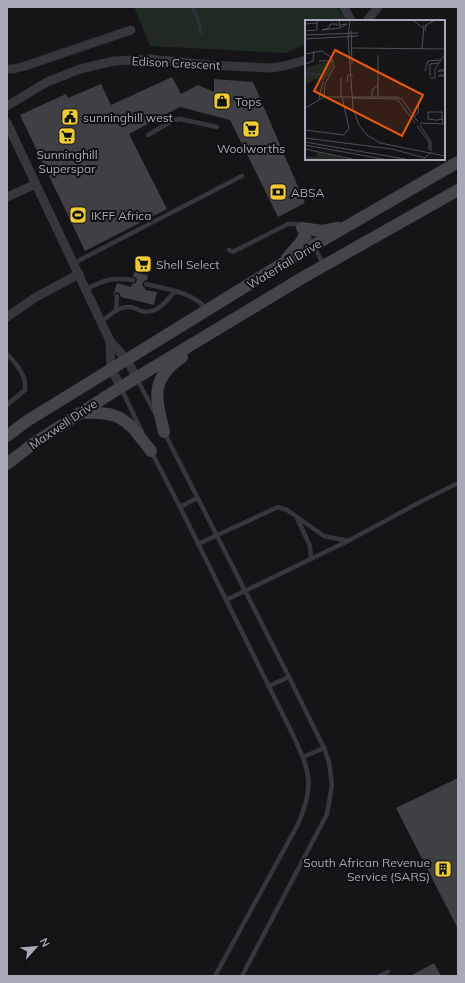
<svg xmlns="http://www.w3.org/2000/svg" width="465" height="983" font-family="Mulish,sans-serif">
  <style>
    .green { fill: #212923 }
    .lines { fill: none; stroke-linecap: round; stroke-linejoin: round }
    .stream { stroke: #2b313a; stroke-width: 3 }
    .building { fill: #3f3f44 }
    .lane { stroke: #36363c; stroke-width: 4.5 }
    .street { stroke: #36363c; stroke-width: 9 }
    .secondary { stroke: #44454b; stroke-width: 12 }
    .labels { text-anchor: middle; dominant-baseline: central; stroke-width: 4; stroke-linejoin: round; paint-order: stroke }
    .street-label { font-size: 12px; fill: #a7a9b7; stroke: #101012 }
    .poi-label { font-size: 12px; fill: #a7a9b7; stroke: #101012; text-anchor: start }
    .inset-river { fill: none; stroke: #2b313a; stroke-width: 2 }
    .inset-road { fill: none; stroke: #4f5057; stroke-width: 1 }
    .view { fill: #e8590c; fill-opacity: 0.15; stroke: #e8590c; stroke-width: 2 }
    .inset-edge { fill: none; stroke: #a7a9b7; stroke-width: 2 }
  </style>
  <rect width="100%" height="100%" fill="#151517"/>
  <path class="green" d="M134,7H337L347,21H306V44L285,53L150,46Z"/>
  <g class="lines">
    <path class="stream" d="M192,7L198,19L201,33"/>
  </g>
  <g class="building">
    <path d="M172,77L181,94L198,85L214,92V79L253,82L305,203L278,217L230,120L180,107L129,134L167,209L85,251L20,115L66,94L68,98L101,84L111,105Z"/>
    <path d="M134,272L148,275L147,280L144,281L142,285L145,288V290L157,292L154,305L121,297L120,294L118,292L115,293L113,296L117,283L131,287L132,284L136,283L137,279L133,276Z"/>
    <path d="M458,778V929L396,808Z"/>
    <path d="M434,963L441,976H410Z"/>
  </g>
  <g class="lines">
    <g class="lane">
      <path d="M148,135L174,120L180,119L217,127"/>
      <path d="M307,234L324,265"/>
      <path d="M229,250L233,252L288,224H297L302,228"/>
      <path d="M74,263L242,176"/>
      <path d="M146,284C166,289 193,292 206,309"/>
      <path d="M86,289C105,280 111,277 133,280"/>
      <path d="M116,311L117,296"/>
      <path d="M101,322C109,316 118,306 129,307C133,307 137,309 141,311C156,315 166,302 174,292"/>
      <path d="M7,354C16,364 27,375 25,390L7,405"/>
      <path d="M137,379L156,415"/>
      <path d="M121,388L142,432"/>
      <path d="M164,432L289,677L324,748L329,762L332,785L327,814L242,976"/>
      <path d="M151,451L180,507L293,735C310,772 315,785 298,824L215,976"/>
      <path d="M180,507L197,498"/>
      <path d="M297,518L310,546L311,559"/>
      <path d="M198,544L278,507L287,510L324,536L348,541"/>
      <path d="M226,600L348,541L422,501L458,483"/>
      <path d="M269,686L289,677"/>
      <path d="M303,757L324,748"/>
      <path d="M379,976L388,972"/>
    </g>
    <g class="street">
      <path d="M344,7L351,21"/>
      <path d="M367,21L378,7"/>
      <path d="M7,69H13L25,66L131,30"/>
      <path d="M7,106L47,82L80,69L114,61L150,59L209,65L271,68L284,66L306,60"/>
      <path d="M7,123L110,341L127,360L136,377"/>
      <path d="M7,197L36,184"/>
      <path d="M7,317L36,297L79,274"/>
      <path d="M110,341L111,369L121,387"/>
    </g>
    <g class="secondary">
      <path d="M302,228L322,231L338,228"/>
      <path d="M287,258L301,242L306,233"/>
      <path d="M80,413C123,411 126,419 151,451"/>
      <path d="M164,432C156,397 149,380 182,357"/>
      <path d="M7,436L27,421L285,262L458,162"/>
      <path d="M7,464L34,443L121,387L302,278L458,190"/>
    </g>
  </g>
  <defs>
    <g id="shop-square" transform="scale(0.9)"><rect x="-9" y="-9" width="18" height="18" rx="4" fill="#f0cc34" stroke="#101012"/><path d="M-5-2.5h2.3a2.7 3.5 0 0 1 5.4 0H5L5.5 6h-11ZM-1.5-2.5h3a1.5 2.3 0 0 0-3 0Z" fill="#111"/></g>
    <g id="civic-square" transform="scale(0.9)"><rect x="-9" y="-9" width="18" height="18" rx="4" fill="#f0cc34" stroke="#101012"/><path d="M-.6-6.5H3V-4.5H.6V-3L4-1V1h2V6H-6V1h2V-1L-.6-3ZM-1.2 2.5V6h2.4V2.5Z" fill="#111"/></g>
    <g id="supermarket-square" transform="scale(0.9)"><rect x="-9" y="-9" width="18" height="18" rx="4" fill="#f0cc34" stroke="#101012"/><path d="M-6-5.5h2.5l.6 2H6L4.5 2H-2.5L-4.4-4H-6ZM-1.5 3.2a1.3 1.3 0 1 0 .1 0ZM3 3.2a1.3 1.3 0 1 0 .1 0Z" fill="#111"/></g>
    <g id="bank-square" transform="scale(0.9)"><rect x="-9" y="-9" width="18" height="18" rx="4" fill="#f0cc34" stroke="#101012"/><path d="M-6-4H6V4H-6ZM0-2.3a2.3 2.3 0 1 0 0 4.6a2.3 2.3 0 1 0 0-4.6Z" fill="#111"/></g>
    <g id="stadium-square" transform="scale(0.9)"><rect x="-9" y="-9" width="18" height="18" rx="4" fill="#f0cc34" stroke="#101012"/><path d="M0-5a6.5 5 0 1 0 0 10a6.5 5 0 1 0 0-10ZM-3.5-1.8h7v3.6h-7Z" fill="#111"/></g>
    <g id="building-square" transform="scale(0.9)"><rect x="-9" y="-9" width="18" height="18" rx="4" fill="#f0cc34" stroke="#101012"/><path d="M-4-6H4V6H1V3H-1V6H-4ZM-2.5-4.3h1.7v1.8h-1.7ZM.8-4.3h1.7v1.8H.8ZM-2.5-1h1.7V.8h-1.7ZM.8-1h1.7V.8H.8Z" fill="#111"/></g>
  </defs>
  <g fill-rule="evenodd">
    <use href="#shop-square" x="222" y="101"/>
    <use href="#civic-square" x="70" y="117"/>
    <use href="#supermarket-square" x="251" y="129"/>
    <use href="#supermarket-square" x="67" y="136"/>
    <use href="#bank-square" x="278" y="192"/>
    <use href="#stadium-square" x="78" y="215"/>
    <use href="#supermarket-square" x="143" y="264"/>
    <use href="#building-square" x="443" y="869"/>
  </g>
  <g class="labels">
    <g class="street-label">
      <text transform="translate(176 63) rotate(3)">Edison Crescent</text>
      <text transform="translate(284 264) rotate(-31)">Waterfall Drive</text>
      <text transform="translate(63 424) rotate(-34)">Maxwell Drive</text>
    </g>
    <g class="poi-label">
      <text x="235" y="101">Tops</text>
      <text x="83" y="117">sunninghill west</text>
      <text x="251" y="148" text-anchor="middle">Woolworths</text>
      <text x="67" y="154" text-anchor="middle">Sunninghill<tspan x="67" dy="14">Superspar</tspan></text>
      <text x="291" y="192">ABSA</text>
      <text x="91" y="215">IKFF Africa</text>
      <text x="156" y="264">Shell Select</text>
      <text x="430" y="862" text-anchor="end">South African Revenue<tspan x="430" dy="14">Service (SARS)</tspan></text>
    </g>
  </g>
  <g transform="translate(305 20)">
    <rect width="140" height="140" fill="#151517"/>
    <path d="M27,41V48L20,60L9,59L0,66V47ZM12,132L45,140H0V136L11,137Z" fill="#212923"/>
    <path class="inset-river" d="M0,53L21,55"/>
    <path class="inset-road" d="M45,0L43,17L48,88L54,105L62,115L75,123L140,136M55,0H75M108,0L119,9M0,4L12,3M34,5L42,4L35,8M32,6V4H25L24,8L17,10L35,8L34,0M0,11L12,10V0M46,11L47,44M120,11L121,5L130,0M0,15L53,13M0,19L53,16M46,28L140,29M117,29L119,5M0,34L17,31L27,38L29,47L20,64L19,76M14,41H28M0,44L8,41L9,31M140,49L133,51H140M120,51L123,41L136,40M140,54L133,56H140M125,56V44L134,43M36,58V77M125,58H130V49L140,34M42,62L43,55H48M67,77V70L73,65M73,77V35M47,78L92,79L110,103M14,79L18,61M0,88L19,77H91L97,79L113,102M109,96L113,93L114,81M115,103L140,104M138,104L137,99V92H123V99L131,100H133L137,99H140M115,105L126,122V131M112,106L124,122V130M0,110L39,115L44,108L37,77M0,118L87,129L120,138L126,132M0,122L106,140M0,125L83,140M0,129L51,140"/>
    <path class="view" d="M30,30L118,75L97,116L9,71Z"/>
    <rect width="140" height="140" class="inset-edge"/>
  </g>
  <rect width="465" height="983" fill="none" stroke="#a7a9b7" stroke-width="16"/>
  <g transform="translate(36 947) rotate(63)" stroke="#101012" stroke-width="3" paint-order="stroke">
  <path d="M0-3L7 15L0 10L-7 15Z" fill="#a7a9b7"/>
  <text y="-6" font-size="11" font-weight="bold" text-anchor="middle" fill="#a7a9b7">N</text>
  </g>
</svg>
